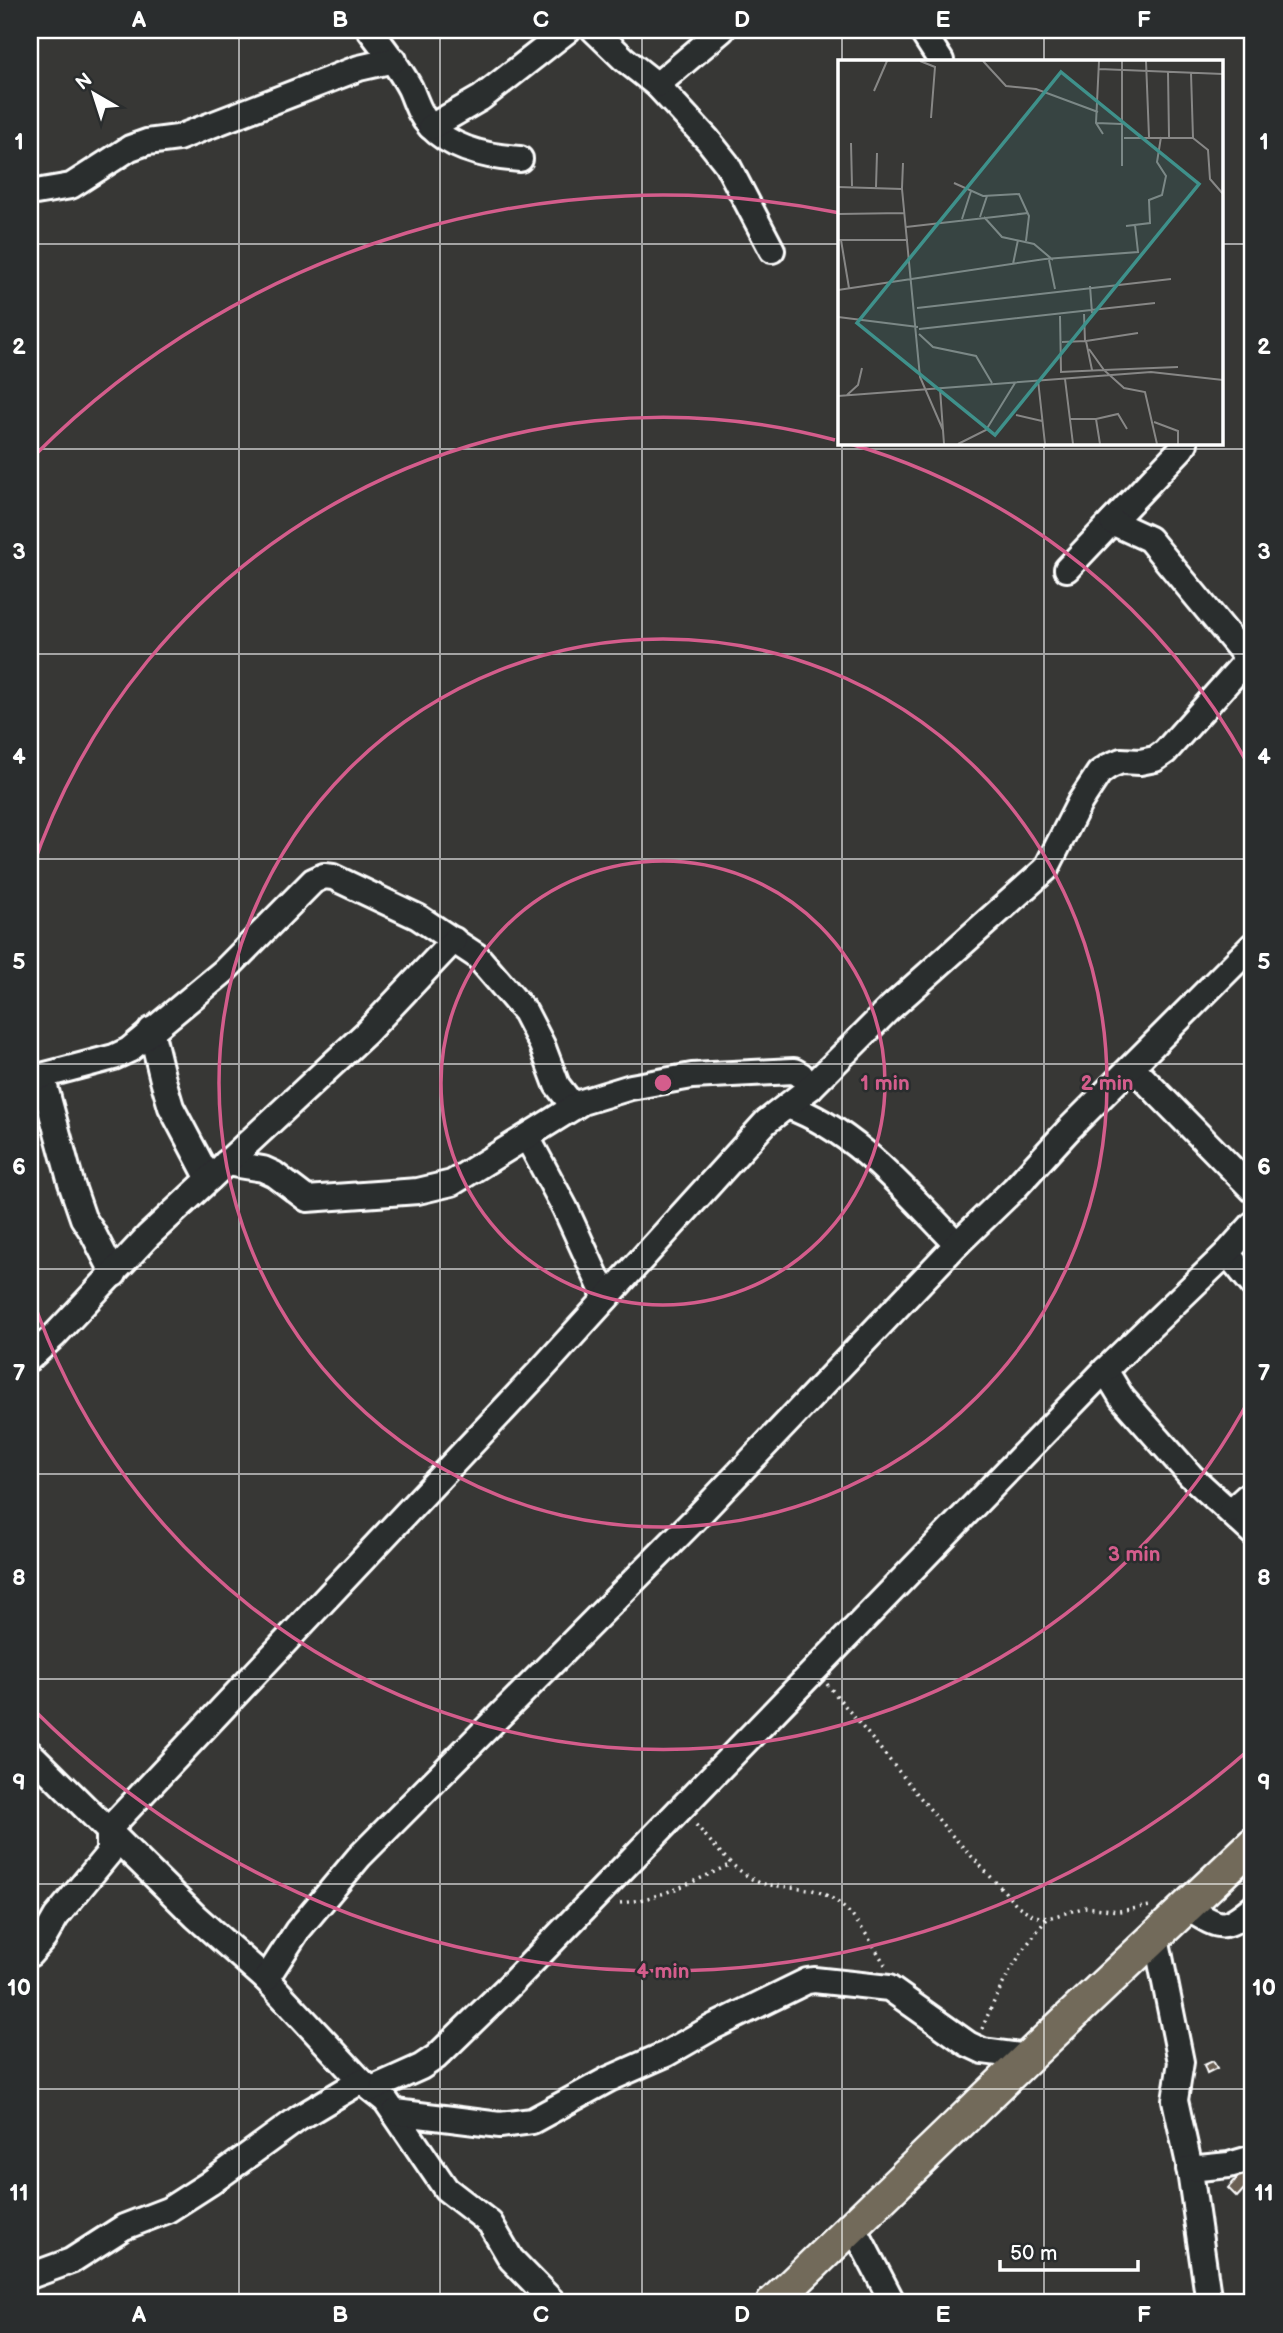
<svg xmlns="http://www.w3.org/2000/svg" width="1283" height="2333" font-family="'Balsamiq Sans',sans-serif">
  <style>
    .building { fill: #6b5e52; stroke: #fff; stroke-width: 2 }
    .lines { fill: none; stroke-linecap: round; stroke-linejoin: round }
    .minor-casing { stroke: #fff; stroke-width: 30 }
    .major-casing { stroke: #fff; stroke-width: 37 }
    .path { stroke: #fff; stroke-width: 3.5; stroke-dasharray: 2 5; stroke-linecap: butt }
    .minor { stroke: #2a2d2e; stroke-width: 24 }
    .major { stroke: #726b5a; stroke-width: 32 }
    .grid { fill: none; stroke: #fff; stroke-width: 2; stroke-opacity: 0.55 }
    .ring { fill: none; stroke: #d45d8c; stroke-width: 3.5 }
    .inset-road { fill: none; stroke: #878786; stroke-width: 2 }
    .view { fill: #3f918b; fill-opacity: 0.15; stroke: #3f918b; stroke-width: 3.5 }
    .inset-edge { fill: none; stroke: #fff; stroke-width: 3.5 }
    .centre { fill: #d45d8c; stroke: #2a2d2e; stroke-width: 3.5 }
    .ring-label { font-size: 21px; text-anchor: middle; font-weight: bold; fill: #d45d8c; stroke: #2a2d2e; stroke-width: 5; stroke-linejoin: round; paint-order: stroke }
    .neatline { fill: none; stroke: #fff; stroke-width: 2.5 }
    .grid-label { font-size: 23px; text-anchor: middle; font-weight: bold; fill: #fff }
  </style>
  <rect width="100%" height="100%" fill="#373735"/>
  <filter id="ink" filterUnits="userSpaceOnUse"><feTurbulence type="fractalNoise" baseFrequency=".0143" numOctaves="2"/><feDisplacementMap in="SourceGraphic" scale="14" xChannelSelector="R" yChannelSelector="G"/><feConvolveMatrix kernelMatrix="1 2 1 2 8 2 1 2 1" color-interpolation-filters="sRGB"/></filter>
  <g filter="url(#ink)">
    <g class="building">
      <path d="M1213,2061L1217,2068L1207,2073L1204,2065Z"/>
      <path d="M1249,2165L1253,2169V2179L1237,2197L1228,2188Z"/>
    </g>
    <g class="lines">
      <g class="minor-casing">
        <g id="minor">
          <path d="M370,30C384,49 399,67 410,88C416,101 419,115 430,126C453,150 488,157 520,159"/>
          <path d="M594,30L624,59L657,85L708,140L727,164L772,250"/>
          <path d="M921,30L941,61"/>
          <path d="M657,85L722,30"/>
          <path d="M431,127L481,98L568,30"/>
          <path d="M30,193L71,186L130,148L147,142L178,138L359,68L394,60"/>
          <path d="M1067,569L1181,449L1185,443"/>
          <path d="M151,1030L163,1080L171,1107L209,1179"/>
          <path d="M1133,1068L1253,1190"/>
          <path d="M42,1076L71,1183L83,1218L93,1233L114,1274"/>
          <path d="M30,1079L114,1057L129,1050L224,971L313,881L324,876L333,877L418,917L477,956L525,1012L542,1045L557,1085L574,1107"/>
          <path d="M787,1106C856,1130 907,1193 957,1244"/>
          <path d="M527,1137L565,1208L606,1298"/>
          <path d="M226,1163L263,1169L274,1174L307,1199L418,1191L452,1183L582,1102L631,1087L692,1076L794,1071L801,1075L810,1088"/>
          <path d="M1227,1253L1253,1285"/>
          <path d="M30,1358L54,1336L148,1236L366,1033L454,940"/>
          <path d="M1105,1370L1122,1398L1191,1476L1253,1533"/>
          <path d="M1231,1511L1253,1491"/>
          <path d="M30,1753L196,1917L266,1979L361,2081L386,2101L446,2189L490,2223L511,2259L554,2303"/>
          <path d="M1187,1908C1220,1927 1221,1933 1253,1907"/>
          <path d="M1156,1937L1181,2062L1175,2100L1189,2164L1209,2303"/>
          <path d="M30,1954L44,1938L56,1917L109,1853V1829L541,1370L766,1122L810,1088L888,1010L1046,869L1080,802L1099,773L1109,766L1121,761L1140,762L1155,759L1165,752L1248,659L1149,539L1112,522"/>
          <path d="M266,1979L297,1931L359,1857L694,1520L957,1244L1014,1189L1070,1128L1253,945"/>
          <path d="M372,2089L421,2067L436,2057L511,1984L1105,1370L1227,1253L1253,1224"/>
          <path d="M395,2112L500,2125L532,2121L609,2079L666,2054L713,2027L807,1981L814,1980L889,1988L968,2044L983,2051L1028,2057"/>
          <path d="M1189,2169L1229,2165L1253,2158"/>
          <path d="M853,2226L893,2303"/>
          <path d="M30,2276L71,2261L124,2227L168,2210L210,2183L299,2118L361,2081"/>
        </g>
      </g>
      <g class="major-casing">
        <path id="major" d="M773,2303L1028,2057L1253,1844"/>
      </g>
      <g class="path">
        <path d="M827,1684L947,1830L1018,1906L1034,1916L1048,1918L1086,1907L1119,1911L1150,1906"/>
        <path d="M696,1825C715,1846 733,1871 760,1883C767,1886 797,1887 808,1889C847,1896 868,1937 887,1968"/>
        <path d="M620,1903C660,1899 695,1881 731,1864"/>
        <path d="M982,2029C998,1989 1019,1952 1047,1919"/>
      </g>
      <use href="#minor" class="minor"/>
      <use href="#major" class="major"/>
    </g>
  </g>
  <path class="grid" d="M239,30V2303M440,30V2303M642,30V2303M842,30V61M1044,30V61M30,244H840M1222,244H1253M842,443V2303M1044,443V2303M30,449H1253M30,654H1253M30,859H1253M30,1064H1253M30,1269H1253M30,1474H1253M30,1679H1253M30,1884H1253M30,2089H1253"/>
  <g class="ring">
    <circle cx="663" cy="1083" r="222"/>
    <circle cx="663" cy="1083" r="444"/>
    <path d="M1251 1396A666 666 0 0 1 31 1294M31 872A666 666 0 0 1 835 440M847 443A666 666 0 0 1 1251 770"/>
    <path d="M1251 1748A888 888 0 0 1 35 1711M35 455A888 888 0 0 1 840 213"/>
  </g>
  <g transform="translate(838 60)">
    <rect width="385" height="385" fill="#373735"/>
    <path class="inset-road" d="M82,1L97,7L93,58M145,1L168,26L198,29L260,52M261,1L258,63L265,74M308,1L311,77M261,9L385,14M330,12L331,77M36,31L49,1M258,63L284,64M286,78H355L353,13M355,78L370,90L372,119L385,134M13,83L14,126M284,106V1M116,123L145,136L181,134L191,156L188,181M0,127L64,129L82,317L105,370M38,127L39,93M64,128L65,103M0,154L66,153M142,157L149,136M146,157L164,177L196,184L215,200M124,159L133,131M288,166L312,163L311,140L324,135L328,116L319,102L323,77M68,167L190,153M0,180H70M3,180L11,228M211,200L217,229M175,204L180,180M252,226L254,253M0,230L207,199L300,192L297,165M79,248L333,219M246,254L247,281M222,256L223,311M0,257L80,267M81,269L317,243M81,274L95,287L138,296L154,323M248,281L300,273M224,282L248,281L254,310M251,289L266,310L340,307M222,312L266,310L286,328L307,332L319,384M227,319L235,384M200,320L207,384M102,329L106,384M9,335L20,325L24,308M0,336L313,312L385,320M178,355L204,361M232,359H258L262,384M258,359L280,354L289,369M316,362L340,371V384M120,384L148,370L177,323"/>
    <path class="view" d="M223,12L361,124L157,375L19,263Z"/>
    <rect width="385" height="385" class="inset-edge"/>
  </g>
  <circle cx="663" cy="1083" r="10" class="centre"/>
  <g class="ring-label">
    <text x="885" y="1090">1 min</text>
    <text x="1107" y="1090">2 min</text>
    <text x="1134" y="1561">3 min</text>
    <text x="663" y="1978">4 min</text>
  </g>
  <rect width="1283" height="2333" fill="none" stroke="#2a2d2e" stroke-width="77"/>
  <g transform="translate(94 94) rotate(321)" stroke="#2a2d2e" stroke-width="5" paint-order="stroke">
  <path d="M0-5L12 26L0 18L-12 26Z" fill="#ffffff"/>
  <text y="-10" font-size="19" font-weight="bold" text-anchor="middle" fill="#ffffff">N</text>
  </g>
  <path d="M1000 2260v10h138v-10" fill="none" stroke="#ffffff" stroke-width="3.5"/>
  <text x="1010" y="2260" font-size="21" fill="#ffffff" stroke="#2a2d2e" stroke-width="5" paint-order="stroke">50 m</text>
  <rect x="38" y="38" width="1206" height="2256" class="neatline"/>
  <g class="grid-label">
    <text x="139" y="27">A</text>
    <text x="340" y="27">B</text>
    <text x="541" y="27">C</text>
    <text x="742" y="27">D</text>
    <text x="943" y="27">E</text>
    <text x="1144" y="27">F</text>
    <text x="19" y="149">1</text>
    <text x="1264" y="149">1</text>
    <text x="19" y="354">2</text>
    <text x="1264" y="354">2</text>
    <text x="19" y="559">3</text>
    <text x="1264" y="559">3</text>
    <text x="19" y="764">4</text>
    <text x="1264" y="764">4</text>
    <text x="19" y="969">5</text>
    <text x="1264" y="969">5</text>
    <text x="19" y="1174">6</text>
    <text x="1264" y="1174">6</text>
    <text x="19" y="1380">7</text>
    <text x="1264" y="1380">7</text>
    <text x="19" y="1585">8</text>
    <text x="1264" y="1585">8</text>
    <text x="19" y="1790">9</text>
    <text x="1264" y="1790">9</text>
    <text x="19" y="1995">10</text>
    <text x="1264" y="1995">10</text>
    <text x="19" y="2200">11</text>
    <text x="1264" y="2200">11</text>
    <text x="139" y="2322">A</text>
    <text x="340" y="2322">B</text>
    <text x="541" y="2322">C</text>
    <text x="742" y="2322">D</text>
    <text x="943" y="2322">E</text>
    <text x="1144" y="2322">F</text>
  </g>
</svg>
